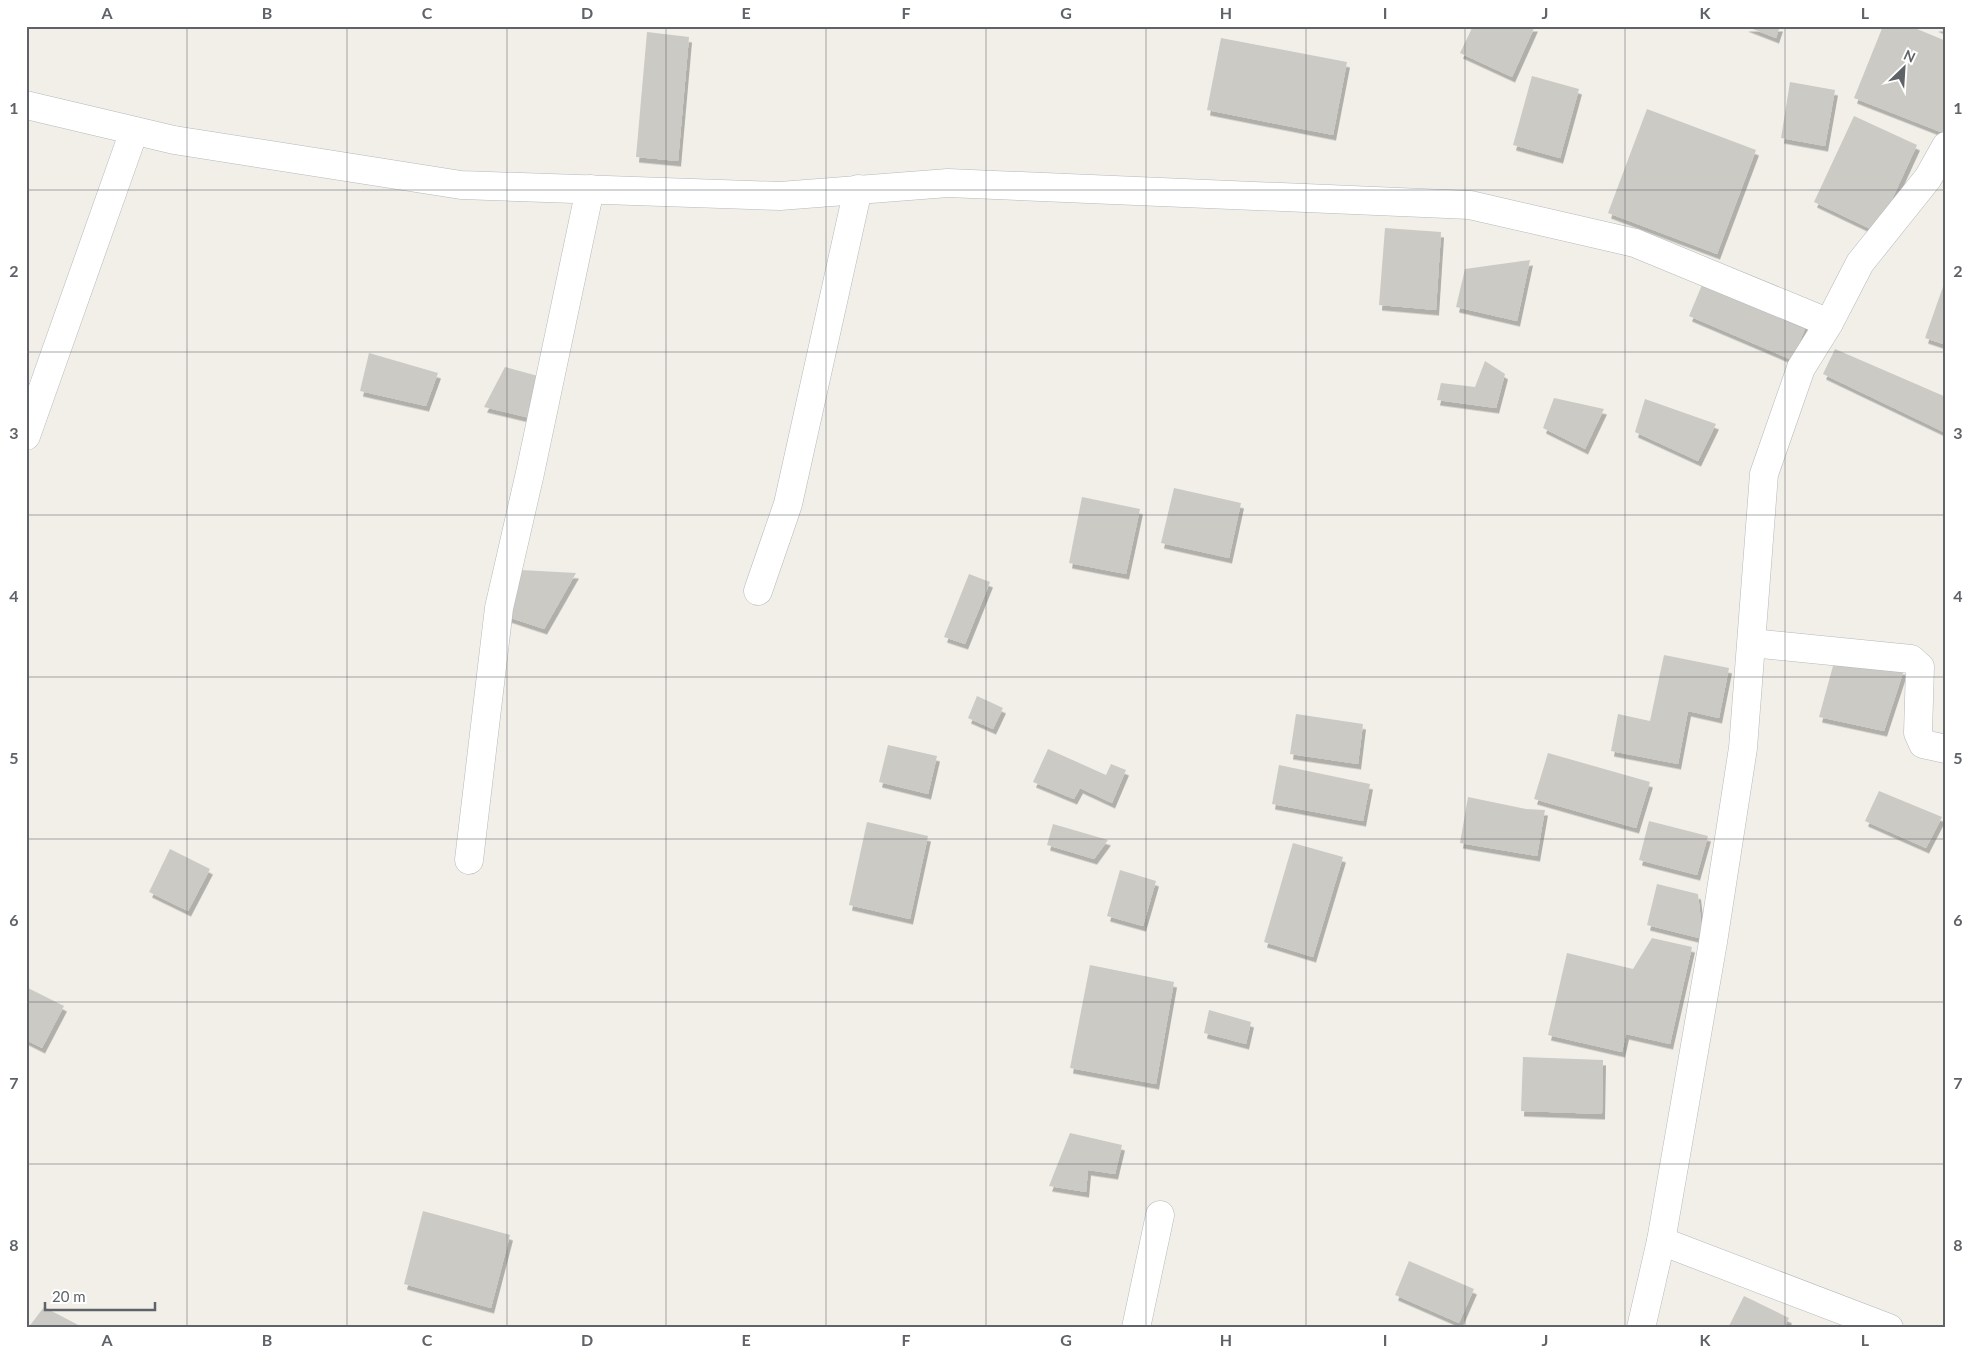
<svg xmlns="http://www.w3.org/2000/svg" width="1972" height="1354" font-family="Lato,sans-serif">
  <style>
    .building { fill: #cccac5; filter: url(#shadow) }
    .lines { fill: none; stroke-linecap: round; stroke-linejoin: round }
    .street-casing { stroke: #b5b8bc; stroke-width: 29 }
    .street { stroke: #fff; stroke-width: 28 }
    .grid { fill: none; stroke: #5f6368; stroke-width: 1; stroke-opacity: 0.55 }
    .neatline { fill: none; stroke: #5f6368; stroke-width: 2 }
    .grid-label { font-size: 16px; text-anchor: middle; font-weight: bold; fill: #5f6368 }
  </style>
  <defs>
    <filter id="shadow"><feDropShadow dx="3" dy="5.5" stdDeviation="0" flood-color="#0004"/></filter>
  </defs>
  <rect width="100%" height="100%" fill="#f1efe8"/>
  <g class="building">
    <path d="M1473,26H1535L1512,77L1460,53Z"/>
    <path d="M1745,26H1780L1776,38Z"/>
    <path d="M1883,26H1910L1946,41V134L1854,98Z"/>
    <path d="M1935,26H1946V31Z"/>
    <path d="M647,32L689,37L678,161L636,157Z"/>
    <path d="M1221,38L1347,62L1333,135L1207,110Z"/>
    <path d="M1532,76L1579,89L1560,158L1513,145Z"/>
    <path d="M1790,82L1835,90L1825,146L1781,138Z"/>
    <path d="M1647,109L1756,150L1717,254L1608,213Z"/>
    <path d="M1854,116L1917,145L1877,232L1814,202Z"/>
    <path d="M1385,228L1441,232L1436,310L1379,305Z"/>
    <path d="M1530,260L1517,321L1456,307L1465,269Z"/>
    <path d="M1704,280L1807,324L1792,360L1689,316Z"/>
    <path d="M1945,281H1946V345L1925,338Z"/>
    <path d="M1835,349L1946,397V433L1823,374Z"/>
    <path d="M369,353L438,373L426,406L360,391Z"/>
    <path d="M1485,361L1505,374L1496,408L1437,400L1441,383L1475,387Z"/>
    <path d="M505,367L538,376L534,419L484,407Z"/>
    <path d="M1554,398L1604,409L1585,449L1543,428Z"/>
    <path d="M1645,399L1716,424L1698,461L1635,432Z"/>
    <path d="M1174,488L1241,503L1229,558L1161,543Z"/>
    <path d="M1082,497L1140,509L1126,574L1069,563Z"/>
    <path d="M521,570L576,573L544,629L502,615Z"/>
    <path d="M969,574L990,582L965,644L944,637Z"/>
    <path d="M1664,655L1729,668L1719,718L1688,711L1678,764L1611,751L1618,714L1650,721Z"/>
    <path d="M1836,655L1904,670L1884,731L1819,717Z"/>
    <path d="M977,696L1003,708L993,729L968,718Z"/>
    <path d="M1296,714L1363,724L1358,764L1290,754Z"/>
    <path d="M888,745L937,756L928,794L879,782Z"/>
    <path d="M1048,749L1106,775L1111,764L1126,770L1112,803L1080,788L1074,799L1033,782Z"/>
    <path d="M1548,753L1650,782L1636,828L1534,799Z"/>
    <path d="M1279,765L1370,784L1363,821L1272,804Z"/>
    <path d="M1879,791L1942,817L1926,848L1865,821Z"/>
    <path d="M1468,797L1526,809L1545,810L1537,856L1460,843Z"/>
    <path d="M1649,821L1708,836L1697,875L1639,860Z"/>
    <path d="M867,822L928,836L910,919L849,905Z"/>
    <path d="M1053,824L1108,840L1094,859L1047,845Z"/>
    <path d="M1293,843L1343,857L1313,957L1264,942Z"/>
    <path d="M170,849L210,869L188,911L149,892Z"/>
    <path d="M1120,870L1156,881L1143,926L1107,916Z"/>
    <path d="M1657,884L1698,894L1703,939L1647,925Z"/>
    <path d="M1652,938L1692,947L1670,1044L1626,1034L1622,1052L1548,1035L1567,953L1633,969Z"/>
    <path d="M1090,965L1174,982L1156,1084L1070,1068Z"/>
    <path d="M26,987L64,1006L42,1048L26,1040Z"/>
    <path d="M1209,1010L1251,1022L1246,1044L1204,1033Z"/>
    <path d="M1523,1057L1603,1060L1602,1114L1521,1111Z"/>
    <path d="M1070,1133L1122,1145L1115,1174L1088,1170L1086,1192L1049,1186Z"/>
    <path d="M423,1211L510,1235L491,1308L404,1284Z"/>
    <path d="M1409,1261L1474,1289L1459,1323L1395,1295Z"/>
    <path d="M1744,1296L1789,1318L1784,1328H1728Z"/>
    <path d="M44,1307L84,1328H28Z"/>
  </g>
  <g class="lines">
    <g class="street-casing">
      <g id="street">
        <path d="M26,105L174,140L461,185L780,196L948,183L1470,205L1635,243L1829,323"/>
        <path d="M26,436L134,131"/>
        <path d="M758,591L788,504L858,189"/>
        <path d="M1752,643L1911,659L1920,667L1918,733L1923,744L1946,749"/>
        <path d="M469,860L499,608L530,473L590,189"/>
        <path d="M1661,1241L1889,1328"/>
        <path d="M1136,1328L1160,1215"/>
        <path d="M1641,1328L1661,1241L1713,942L1743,748L1764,474L1801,368L1829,323L1860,263L1928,178L1946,146"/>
      </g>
    </g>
    <use href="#street" class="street"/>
  </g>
  <path class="grid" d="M187,26V1328M347,26V1328M507,26V1328M666,26V1328M826,26V1328M986,26V1328M1146,26V1328M1306,26V1328M1465,26V1328M1625,26V1328M1785,26V1328M26,190H1946M26,352H1946M26,515H1946M26,677H1946M26,839H1946M26,1002H1946M26,1164H1946"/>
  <rect width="1972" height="1354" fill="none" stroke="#ffffff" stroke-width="55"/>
  <g transform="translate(1904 68) rotate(25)" stroke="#ffffff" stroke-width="4" paint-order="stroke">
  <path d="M0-4L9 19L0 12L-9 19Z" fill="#5f6368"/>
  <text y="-8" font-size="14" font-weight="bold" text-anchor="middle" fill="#5f6368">N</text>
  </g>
  <path d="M45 1302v8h110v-8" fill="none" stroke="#5f6368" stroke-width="2.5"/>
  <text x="52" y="1302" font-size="15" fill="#5f6368" stroke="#ffffff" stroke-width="4" paint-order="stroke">20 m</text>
  <rect x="28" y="28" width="1916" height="1298" class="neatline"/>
  <g class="grid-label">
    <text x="107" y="19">A</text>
    <text x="267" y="19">B</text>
    <text x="427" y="19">C</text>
    <text x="587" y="19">D</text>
    <text x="746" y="19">E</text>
    <text x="906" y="19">F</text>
    <text x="1066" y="19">G</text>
    <text x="1226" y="19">H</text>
    <text x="1385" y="19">I</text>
    <text x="1545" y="19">J</text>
    <text x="1705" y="19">K</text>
    <text x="1865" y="19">L</text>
    <text x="14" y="114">1</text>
    <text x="1958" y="114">1</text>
    <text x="14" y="277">2</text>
    <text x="1958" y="277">2</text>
    <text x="14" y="439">3</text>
    <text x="1958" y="439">3</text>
    <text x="14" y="602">4</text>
    <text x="1958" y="602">4</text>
    <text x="14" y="764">5</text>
    <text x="1958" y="764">5</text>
    <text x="14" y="926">6</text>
    <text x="1958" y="926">6</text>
    <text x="14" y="1089">7</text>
    <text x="1958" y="1089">7</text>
    <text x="14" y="1251">8</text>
    <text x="1958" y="1251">8</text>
    <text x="107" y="1346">A</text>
    <text x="267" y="1346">B</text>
    <text x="427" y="1346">C</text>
    <text x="587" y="1346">D</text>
    <text x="746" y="1346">E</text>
    <text x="906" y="1346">F</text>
    <text x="1066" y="1346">G</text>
    <text x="1226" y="1346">H</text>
    <text x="1385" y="1346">I</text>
    <text x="1545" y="1346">J</text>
    <text x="1705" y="1346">K</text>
    <text x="1865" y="1346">L</text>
  </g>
</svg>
